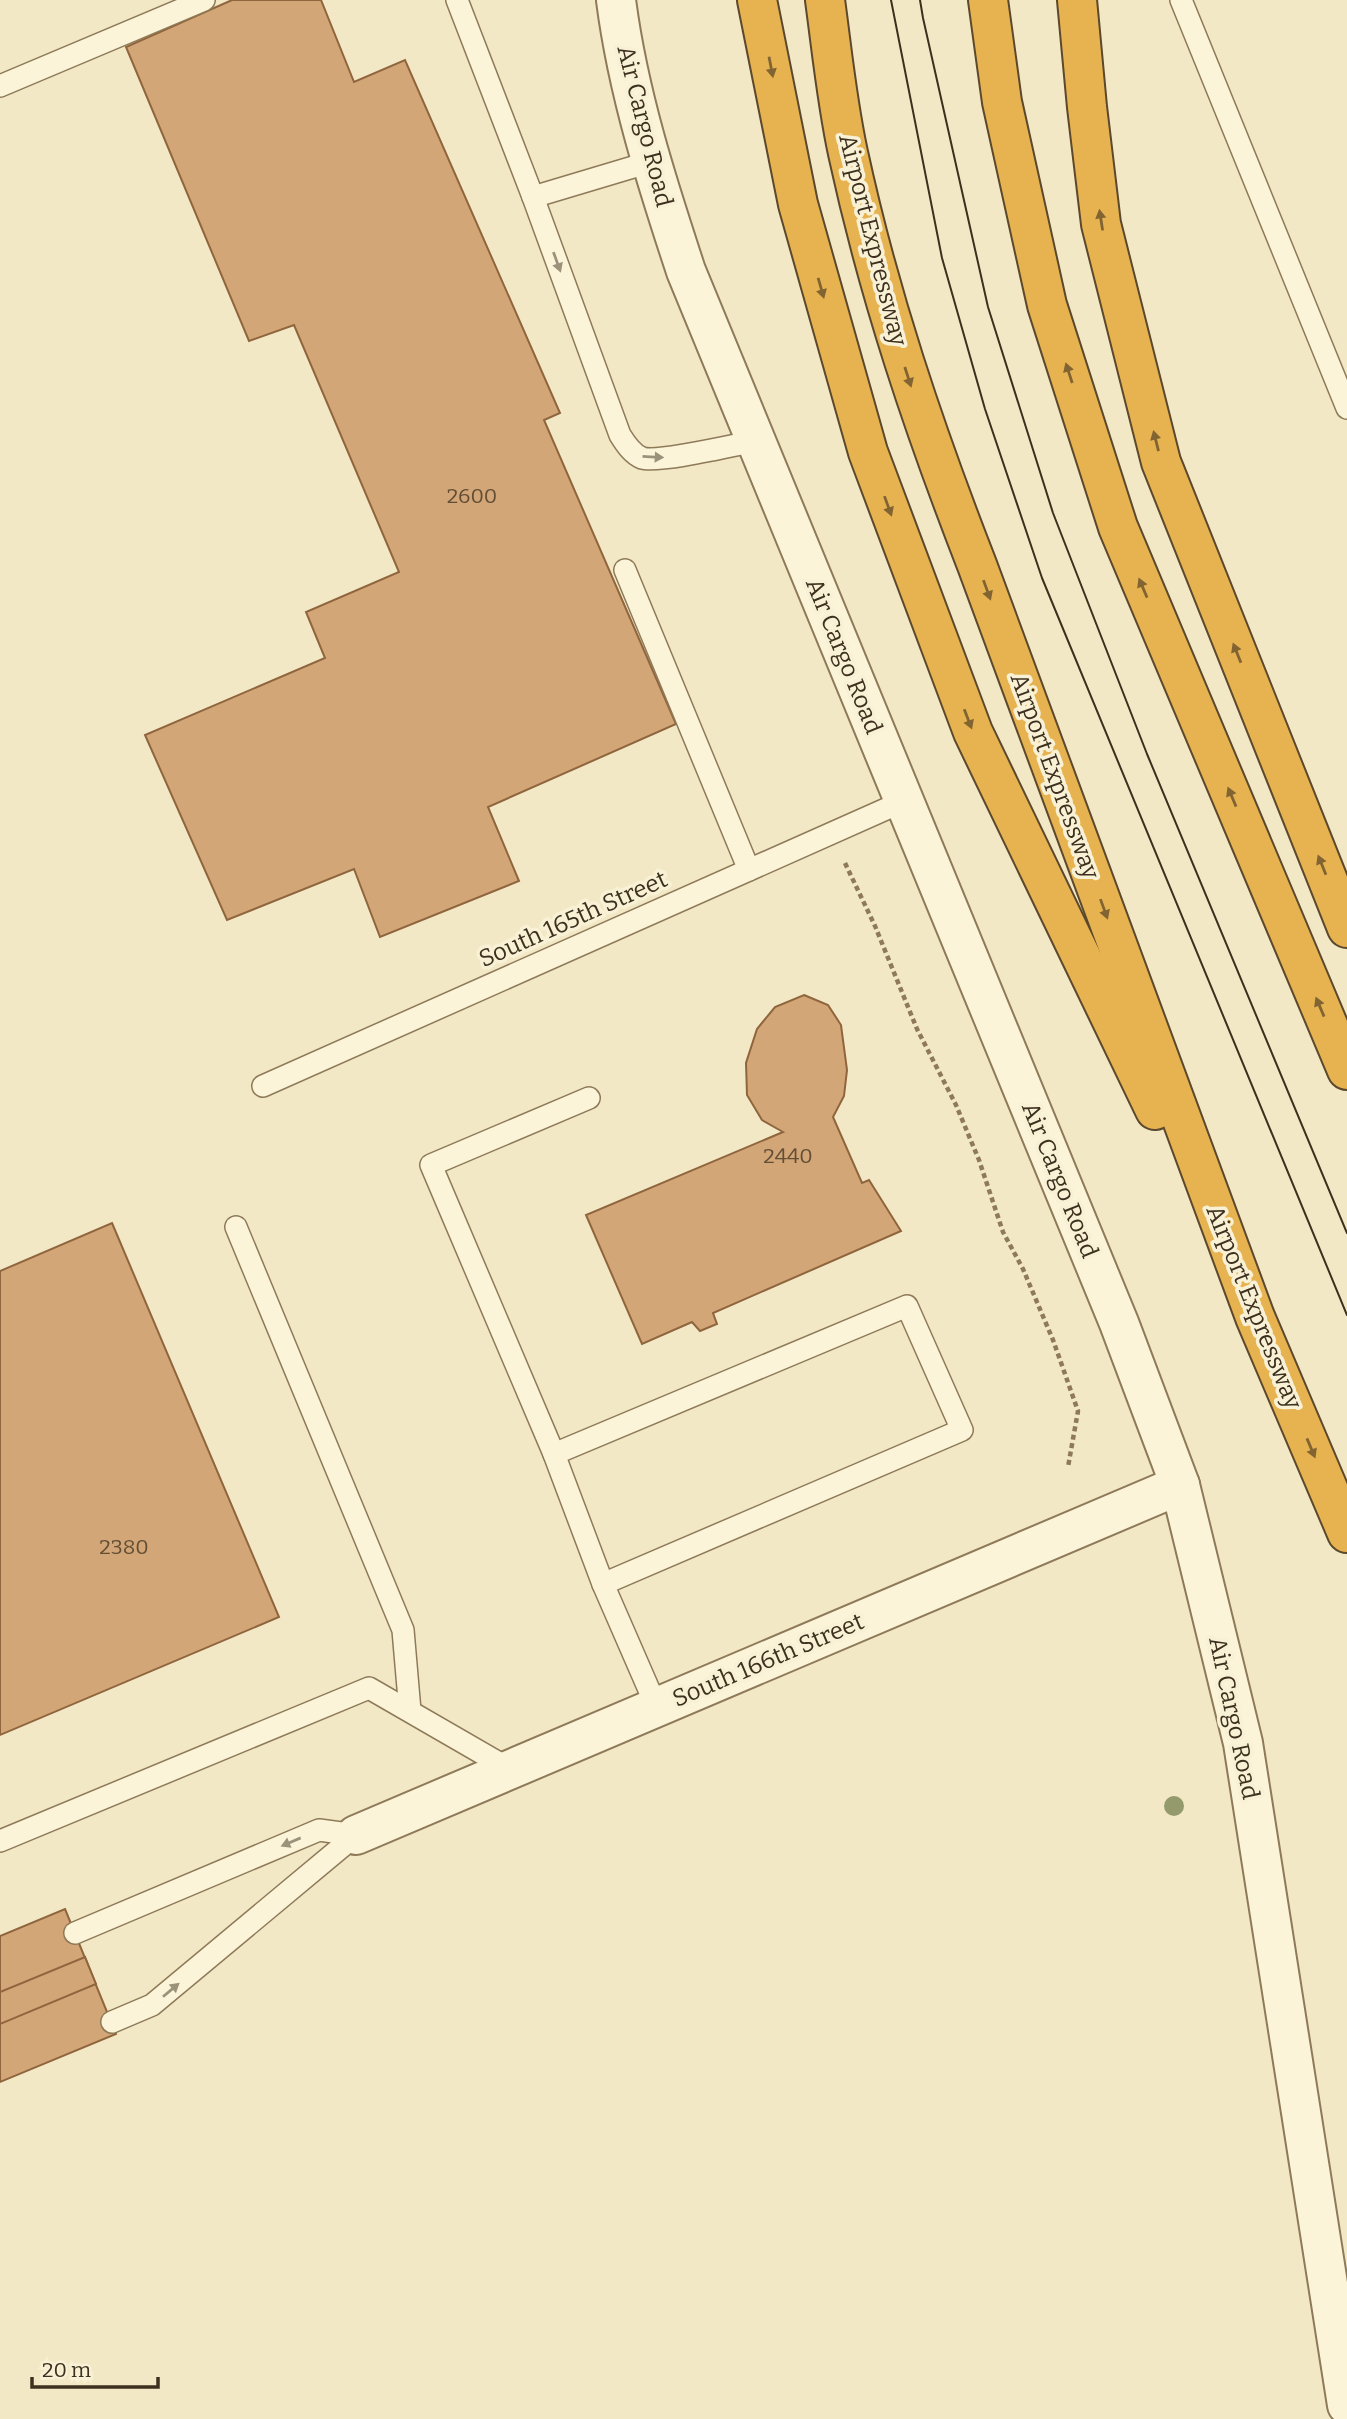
<svg xmlns="http://www.w3.org/2000/svg" width="1347" height="2419" font-family="Bitter,serif">
  <style>
    .building { fill: #d3a678; stroke: #8f653d; stroke-width: 2 }
    .lines { fill: none; stroke-linecap: round; stroke-linejoin: round }
    .service-casing { stroke: #8e7a59; stroke-width: 24 }
    .minor-casing { stroke: #8e7a59; stroke-width: 42 }
    .tertiary-casing { stroke: #8e7a59; stroke-width: 42 }
    .motorway-casing { stroke: #5c482d; stroke-width: 42 }
    .path { stroke: #8e7a59; stroke-width: 4.5; stroke-dasharray: 5 3.5; stroke-linecap: butt }
    .service { stroke: #fbf4d9; stroke-width: 21 }
    .minor { stroke: #fbf4d9; stroke-width: 38 }
    .tertiary { stroke: #fbf4d9; stroke-width: 38 }
    .motorway { stroke: #e6b350; stroke-width: 38 }
    .tram { stroke: #3d301e; stroke-width: 2 }
    .tree { fill: #949a6c }
    .oneway { fill: #816432 }
    .oneway2 { fill: #9c927c }
    .labels { text-anchor: middle; dominant-baseline: central; stroke-width: 7; stroke-linejoin: round; paint-order: stroke }
    .number-label { font-size: 21px; fill: #624e34 }
    .street-label { font-size: 24px; fill: #3d301e; stroke: #f8f1d5 }
  </style>
  <rect width="100%" height="100%" fill="#f2e8c5"/>
  <g class="building">
    <path d="M232,0H321L354,82L405,60L560,413L544,420L676,724L488,807L519,881L380,937L354,869L227,920L145,735L325,658L306,612L399,572L294,325L249,341L126,47Z"/>
    <path d="M804,995L828,1005L841,1025L847,1070L844,1096L833,1117L862,1183L869,1180L901,1231L713,1313L717,1324L700,1331L692,1322L642,1344L586,1215L783,1132L762,1120L747,1095L746,1063L757,1029L775,1007Z"/>
    <path d="M112,1223L279,1617L0,1735V1271Z"/>
    <path d="M65,1909L116,2034L0,2082V1936Z"/>
    <path d="M85,1957L96,1984L0,2024V1992Z"/>
  </g>
  <g class="lines">
    <g class="service-casing">
      <g id="service">
        <path d="M457,0L533,197L650,162"/>
        <path d="M1181,0L1347,408"/>
        <path d="M0,86L204,0"/>
        <path d="M533,197L620,435C625,443 632,454 642,458C658,463 735,445 756,441"/>
        <path d="M625,570L749,870"/>
        <path d="M263,1086L904,801"/>
        <path d="M589,1098L431,1165L554,1454L603,1584L657,1708"/>
        <path d="M236,1227L403,1630L410,1711"/>
        <path d="M554,1454L907,1306L962,1430L603,1584"/>
        <path d="M0,1841L369,1688L511,1770"/>
        <path d="M75,1933L319,1830L356,1835"/>
        <path d="M112,2022L152,2005L356,1835"/>
      </g>
    </g>
    <g class="minor-casing">
      <path id="minor" d="M356,1835L1180,1485"/>
    </g>
    <g class="tertiary-casing">
      <path id="tertiary" d="M616,0C628,93 657,183 686,271L1119,1323L1180,1485L1243,1743L1347,2405"/>
    </g>
    <g class="motorway-casing">
      <g id="motorway">
        <path d="M757,0L798,204L868,452L973,732L1155,1110"/>
        <path d="M825,0C832,51 837,103 848,153C879,296 924,429 977,565L1255,1317L1347,1533"/>
        <path d="M988,0L1002,102L1047,305L1118,527L1347,1070"/>
        <path d="M1077,0L1087,107L1101,224L1161,462L1347,928"/>
      </g>
    </g>
    <path class="path" d="M845,863L875,926L917,1029L956,1105L979,1160L1003,1232L1023,1269L1053,1340L1078,1411L1068,1467"/>
    <use href="#service" class="service"/>
    <use href="#minor" class="minor"/>
    <use href="#tertiary" class="tertiary"/>
    <use href="#motorway" class="motorway"/>
    <g class="tram">
      <path d="M891,0L942,258L985,409L1042,578L1347,1315"/>
      <path d="M920,0L923,18L988,307L1053,513L1147,754L1347,1233"/>
    </g>
  </g>
  <circle class="tree" cx="1174" cy="1806" r="10"/>
  <defs><path id="oneway-solid" d="M-6-.8H1V-3.2L6.5 0L1 3.2V.8H-6Z" transform="scale(1.75)"/></defs>
  <g class="oneway">
    <use href="#oneway-solid" transform="translate(771 67) rotate(79)"/>
    <use href="#oneway-solid" transform="translate(1101 220) rotate(-99)"/>
    <use href="#oneway-solid" transform="translate(821 288) rotate(74)"/>
    <use href="#oneway-solid" transform="translate(1069 373) rotate(-108)"/>
    <use href="#oneway-solid" transform="translate(908 377) rotate(72)"/>
    <use href="#oneway-solid" transform="translate(1156 441) rotate(-104)"/>
    <use href="#oneway-solid" transform="translate(888 506) rotate(70)"/>
    <use href="#oneway-solid" transform="translate(1143 588) rotate(-113)"/>
    <use href="#oneway-solid" transform="translate(987 590) rotate(70)"/>
    <use href="#oneway-solid" transform="translate(1237 653) rotate(-112)"/>
    <use href="#oneway-solid" transform="translate(968 719) rotate(69)"/>
    <use href="#oneway-solid" transform="translate(1232 797) rotate(-113)"/>
    <use href="#oneway-solid" transform="translate(1322 865) rotate(-112)"/>
    <use href="#oneway-solid" transform="translate(1104 909) rotate(70)"/>
    <use href="#oneway-solid" transform="translate(1320 1007) rotate(-113)"/>
    <use href="#oneway-solid" transform="translate(1311 1448) rotate(67)"/>
  </g>
  <g class="oneway2">
    <use href="#oneway-solid" transform="translate(557 262) rotate(70)"/>
    <use href="#oneway-solid" transform="translate(653 457) rotate(3)"/>
    <use href="#oneway-solid" transform="translate(291 1842) rotate(157)"/>
    <use href="#oneway-solid" transform="translate(171 1990) rotate(-40)"/>
  </g>
  <g class="labels">
    <g class="number-label">
      <text x="472" y="496">2600</text>
      <text x="788" y="1156">2440</text>
      <text x="124" y="1547">2380</text>
    </g>
    <g class="street-label">
      <text transform="translate(645 126) rotate(76)">Air Cargo Road</text>
      <text transform="translate(873 240) rotate(76)">Airport Expressway</text>
      <text transform="translate(844 656) rotate(68)">Air Cargo Road</text>
      <text transform="translate(1055 776) rotate(70)">Airport Expressway</text>
      <text transform="translate(573 919) rotate(-24)">South 165th Street</text>
      <text transform="translate(1060 1180) rotate(68)">Air Cargo Road</text>
      <text transform="translate(1254 1307) rotate(68)">Airport Expressway</text>
      <text transform="translate(768 1660) rotate(-23)">South 166th Street</text>
      <text transform="translate(1234 1718) rotate(78)">Air Cargo Road</text>
    </g>
  </g>
  <path d="M32 2377v10h126v-10" fill="none" stroke="#3d301e" stroke-width="3.5"/>
  <text x="42" y="2377" font-size="21" fill="#3d301e" stroke="#f8f1d5" stroke-width="5" paint-order="stroke">20 m</text>
</svg>
